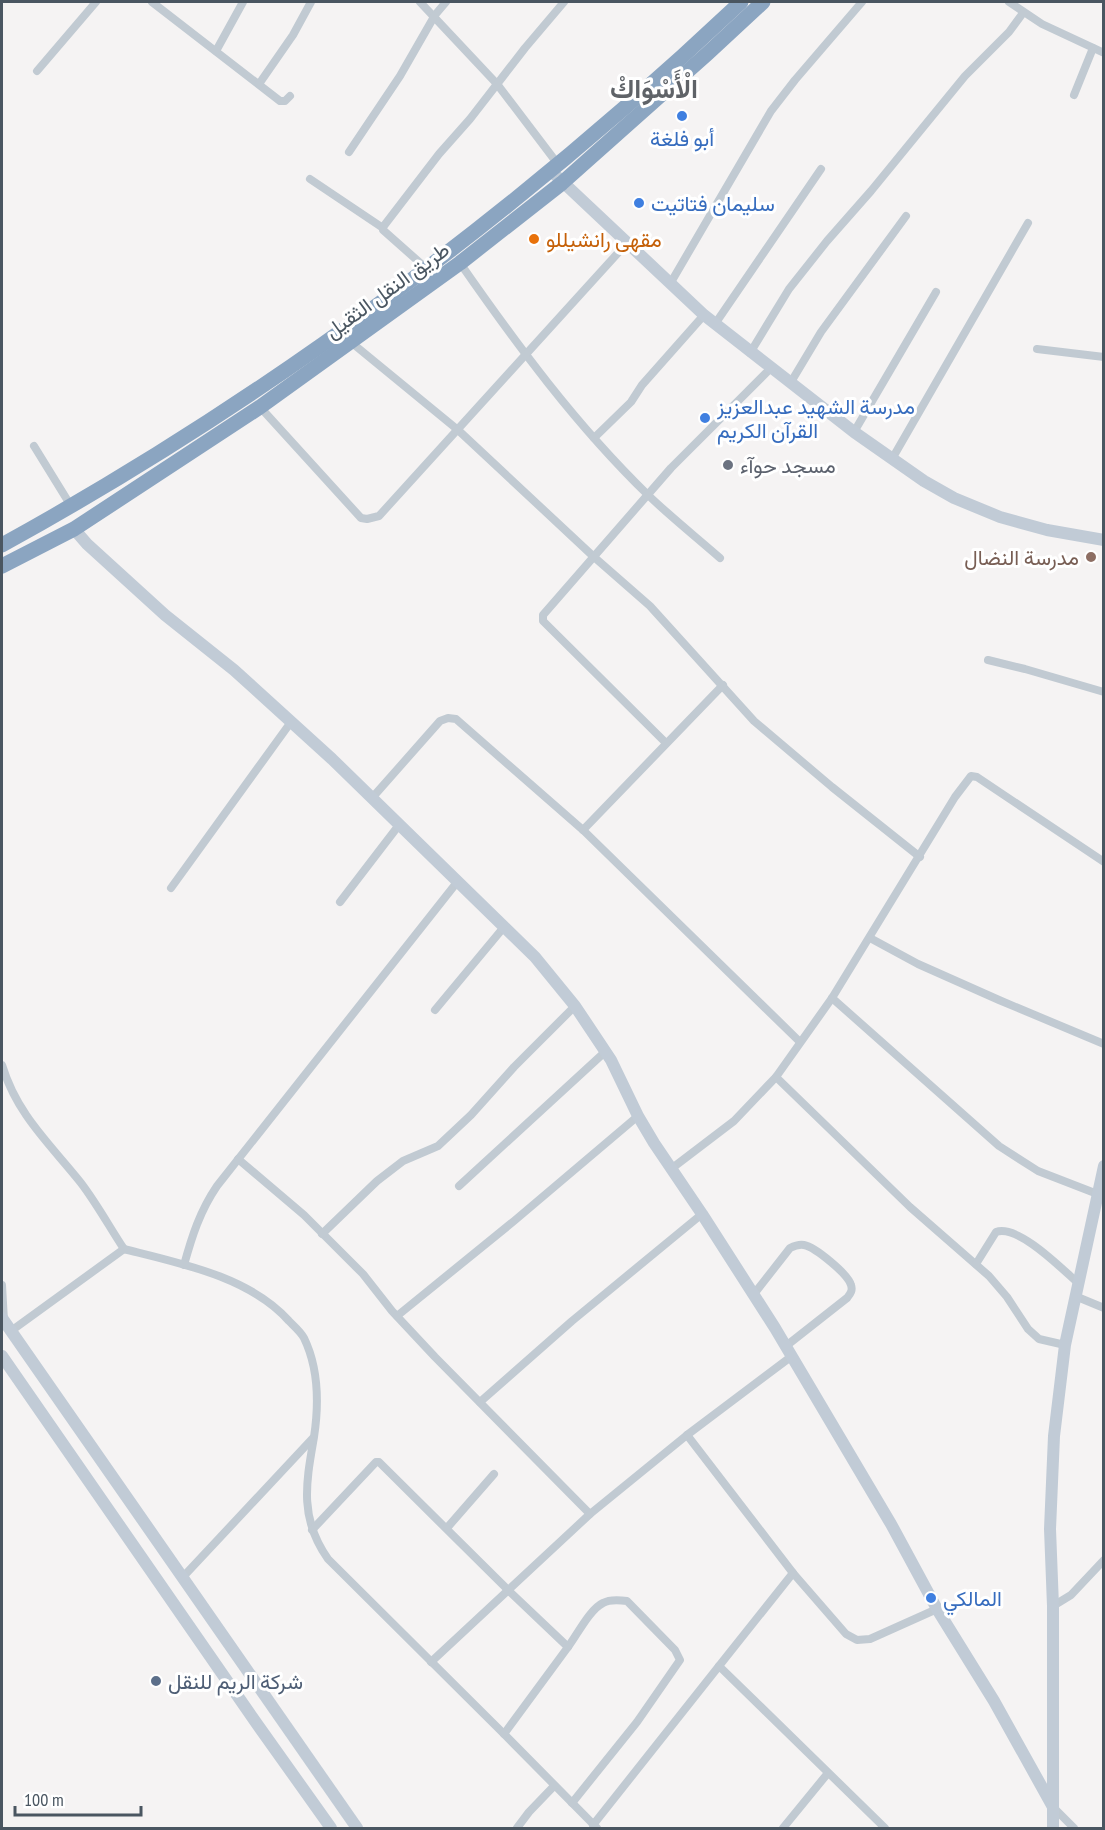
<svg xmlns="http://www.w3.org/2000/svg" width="1105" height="1830" font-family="'PT Sans Narrow',Vazirmatn,sans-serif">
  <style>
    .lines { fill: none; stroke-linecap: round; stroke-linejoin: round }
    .street { stroke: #c1cad2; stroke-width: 8 }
    .secondary { stroke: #c1cbd6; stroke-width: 12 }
    .highway { stroke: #8ba5c1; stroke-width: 15 }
    .shop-dot { fill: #3f7fe0; stroke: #fff; stroke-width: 2 }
    .food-dot { fill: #e8710a; stroke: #fff; stroke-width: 2 }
    .worship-dot { fill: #6b7280; stroke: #fff; stroke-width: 2 }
    .education-dot { fill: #8d6e63; stroke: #fff; stroke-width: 2 }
    .service-dot { fill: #5c6f8a; stroke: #fff; stroke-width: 2 }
    .labels { text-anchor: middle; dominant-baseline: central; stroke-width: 6; stroke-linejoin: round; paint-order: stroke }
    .shop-label { font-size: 21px; fill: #366cbe; stroke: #fff; text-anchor: start }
    .food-label { font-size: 21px; fill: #c56008; stroke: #fff; text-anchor: start }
    .street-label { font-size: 21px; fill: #4a5661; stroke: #fff }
    .worship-label { font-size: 21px; fill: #5b616d; stroke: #fff; text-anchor: start }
    .education-label { font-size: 21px; fill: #785e54; stroke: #fff; text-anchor: end }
    .service-label { font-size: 21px; fill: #4e5e75; stroke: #fff; text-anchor: start }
    .district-label { font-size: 27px; font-weight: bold; fill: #5f6368; stroke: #fff }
  </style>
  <rect width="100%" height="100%" fill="#f5f3f3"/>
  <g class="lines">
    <g class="street">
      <path d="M152,2L280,101H285L290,96"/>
      <path d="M420,2L497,84L557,163"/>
      <path d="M1009,2L1042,24L1104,53"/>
      <path d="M216,51L243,2"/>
      <path d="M37,71L96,2"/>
      <path d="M259,84L293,35L311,2"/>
      <path d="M1074,95L1093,48"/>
      <path d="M349,152L400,76L435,15L446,2"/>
      <path d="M310,179L383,228"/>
      <path d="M460,263C517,345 576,425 648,495C671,517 696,537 720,558"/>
      <path d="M427,269L383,230V227L439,154L470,119L525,48L564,2"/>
      <path d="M670,284L771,111L795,80L862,2"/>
      <path d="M715,324L821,169"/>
      <path d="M352,343L458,430L594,557L650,606L754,721L832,787L920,857"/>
      <path d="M1037,349L1104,357"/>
      <path d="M750,353L789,289L827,241L871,191L965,76L1009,32L1023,13"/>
      <path d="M791,382L821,332L906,216"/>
      <path d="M260,407L361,518L367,519L379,516L627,243"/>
      <path d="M854,432L936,292"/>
      <path d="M594,438L631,402L642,385L704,315"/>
      <path d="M34,446L71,506"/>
      <path d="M892,459L1028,223"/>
      <path d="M988,660L1025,669L1104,692"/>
      <path d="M666,743L543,621V615L671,468L771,368"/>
      <path d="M372,798L440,721L448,718L456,719L583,830L800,1042"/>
      <path d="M583,830L723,685"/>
      <path d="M171,888L291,722"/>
      <path d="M340,902L399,825"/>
      <path d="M870,938L918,964L999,1000L1104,1044"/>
      <path d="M832,998L999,1146L1038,1171L1100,1195"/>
      <path d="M435,1010L504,927"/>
      <path d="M2,1065C17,1115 50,1144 81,1183C97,1204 110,1228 124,1249"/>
      <path d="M776,1077L910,1207L989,1276L1007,1297L1028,1329L1039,1339L1065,1345"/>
      <path d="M238,1159L304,1215L363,1274L392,1311L435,1357L590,1514"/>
      <path d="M671,1169L734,1121L776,1077L832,998L955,797L971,776L977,777L1104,862"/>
      <path d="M459,1186L606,1051"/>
      <path d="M322,1234L377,1181L403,1161L438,1146L471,1115L514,1067L575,1006"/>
      <path d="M976,1264L996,1232C1018,1224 1062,1269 1078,1283"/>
      <path d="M184,1265C192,1236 200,1211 217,1186L458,881"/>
      <path d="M2,1285L4,1321"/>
      <path d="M754,1294L790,1248C794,1246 799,1244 804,1245C815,1247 848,1274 851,1285C853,1291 850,1294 847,1298L786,1346"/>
      <path d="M1075,1296L1104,1308"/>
      <path d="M397,1316L514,1221L638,1116"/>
      <path d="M11,1331L124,1249C180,1263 250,1277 289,1321C294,1326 301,1332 304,1338C319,1369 319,1404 314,1437C306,1483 299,1518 328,1559L504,1734L597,1828"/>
      <path d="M480,1402L572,1321L702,1214"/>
      <path d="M687,1435L793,1573L846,1634L857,1640L870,1639L937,1609"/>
      <path d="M447,1528L494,1474"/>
      <path d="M312,1530L376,1462H379L508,1590L568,1647L504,1734"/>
      <path d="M182,1578L313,1438"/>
      <path d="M1053,1606L1071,1595L1104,1560"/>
      <path d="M568,1647C577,1635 590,1609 603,1603C610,1599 620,1600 627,1601L675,1650L680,1660L637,1722L572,1803"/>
      <path d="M431,1662L590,1514L687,1435L792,1356"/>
      <path d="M719,1666L793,1573"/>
      <path d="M1053,1807L1074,1828"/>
      <path d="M593,1825L719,1666L885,1828"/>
      <path d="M517,1828L529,1812L554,1786"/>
      <path d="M783,1828L828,1773"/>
    </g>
    <g class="secondary">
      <path d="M550,170L704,315L854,432L924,481L954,498L1000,517L1047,530L1104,540"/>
      <path d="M74,529L87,544L165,615L234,670L332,759L535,957L575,1006L611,1060L638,1116L654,1143L702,1214L775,1328L891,1524L937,1609L994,1701L1053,1807"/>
      <path d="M2,1318L357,1828"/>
      <path d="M2,1356L257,1724L331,1828"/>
      <path d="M1053,1828V1606L1050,1529L1054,1436L1065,1345L1104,1166"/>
    </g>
    <g class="highway">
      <path d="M2,545C269,398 520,211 741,2"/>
      <path d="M2,566L74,529L260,407L460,263L562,183L707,54L763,2"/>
    </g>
  </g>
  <g class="shop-dot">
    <circle cx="682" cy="116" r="6"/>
    <circle cx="639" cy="203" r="6"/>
    <circle cx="705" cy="418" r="6"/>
    <circle cx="931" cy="1598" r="6"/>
  </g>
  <circle class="food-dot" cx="534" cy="239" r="6"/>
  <circle class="worship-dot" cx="728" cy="465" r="6"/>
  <circle class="education-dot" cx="1091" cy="557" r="6"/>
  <circle class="service-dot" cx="156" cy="1681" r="6"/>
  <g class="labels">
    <g class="shop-label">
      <text x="682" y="138" text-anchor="middle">أبو فلغة</text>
      <text x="651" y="203">سليمان فتاتيت</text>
      <text x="717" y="406">مدرسة الشهيد عبدالعزيز<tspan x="717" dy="24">القرآن الكريم</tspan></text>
      <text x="943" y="1598">المالكي</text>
    </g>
    <g class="food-label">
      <text x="546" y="239">مقهى رانشيللو</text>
    </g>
    <g class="street-label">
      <text transform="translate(387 290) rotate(-36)">طريق النقل الثقيل</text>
    </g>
    <g class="worship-label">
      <text x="740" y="465">مسجد حوآء</text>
    </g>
    <g class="education-label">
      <text x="1079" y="557">مدرسة النضال</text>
    </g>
    <g class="service-label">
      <text x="168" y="1681">شركة الريم للنقل</text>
    </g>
    <g class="district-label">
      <text x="654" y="88">الْأَسْوَاكْ</text>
    </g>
  </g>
  <rect width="1105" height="1830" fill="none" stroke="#4a5661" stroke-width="6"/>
  <path d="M15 1806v9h126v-9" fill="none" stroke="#4a5661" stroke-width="3"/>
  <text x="24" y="1806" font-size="18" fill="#4a5661" stroke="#ffffff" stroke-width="4.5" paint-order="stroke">100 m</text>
</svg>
